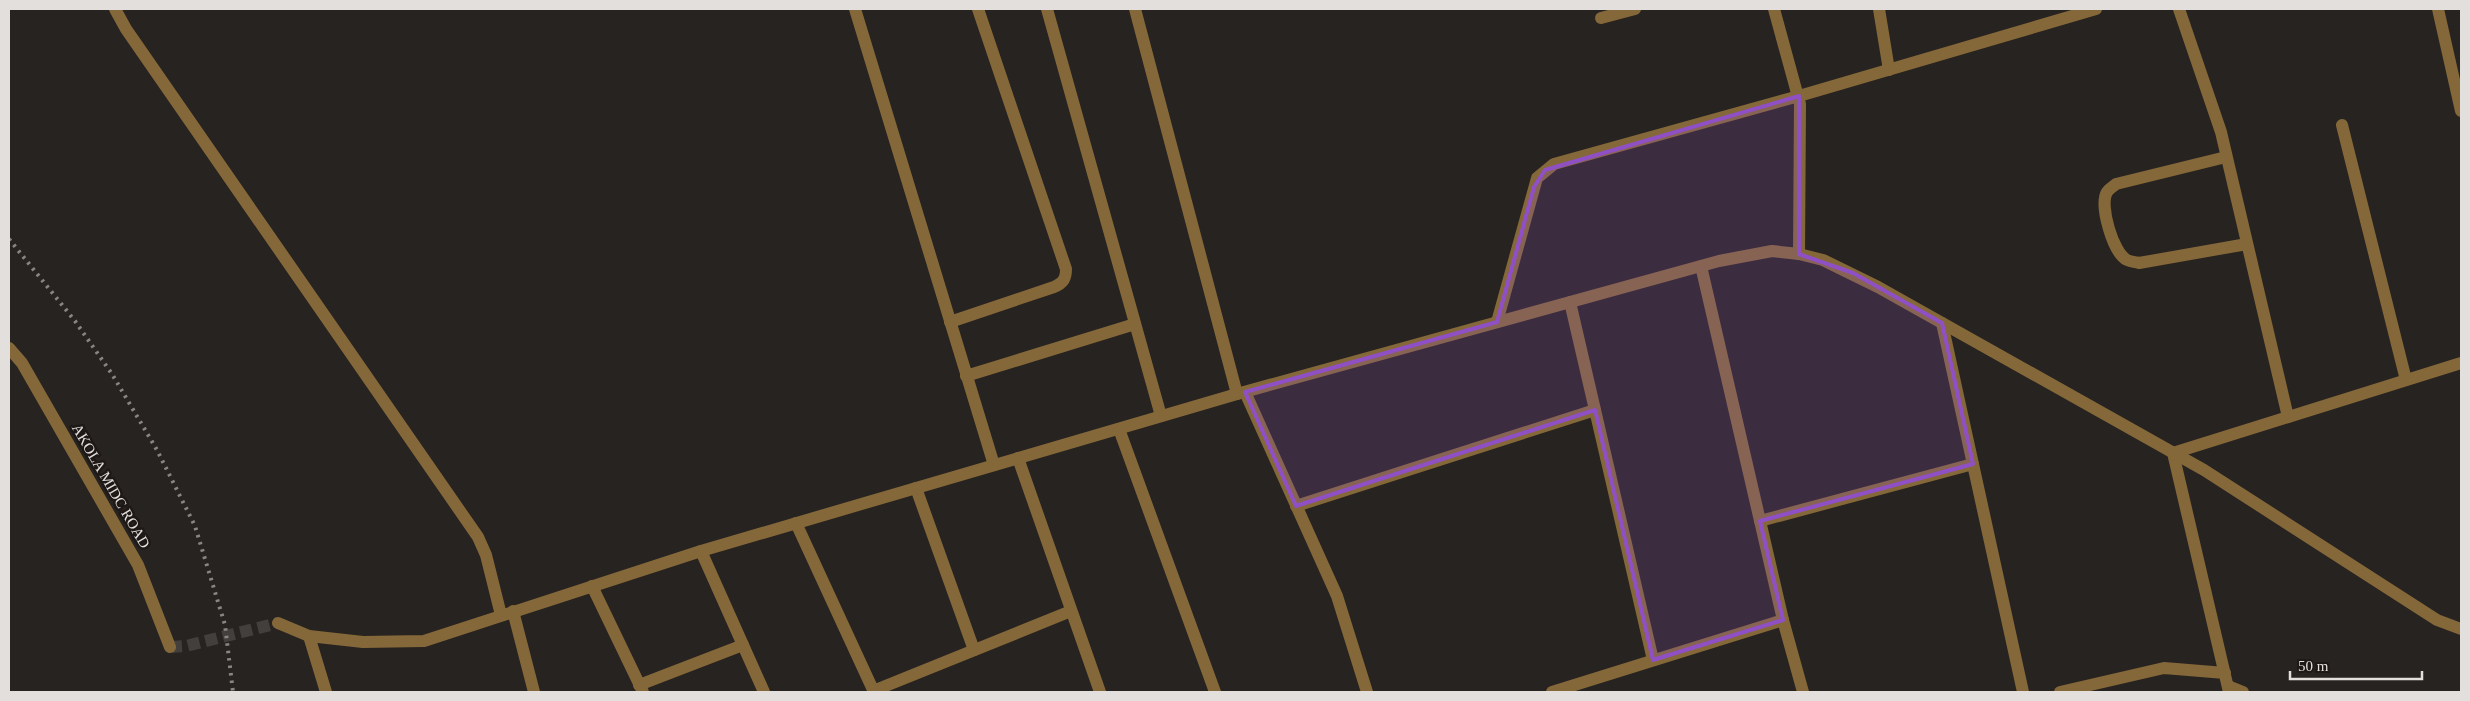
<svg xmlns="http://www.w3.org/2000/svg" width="2470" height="701" font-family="'Times New Roman',serif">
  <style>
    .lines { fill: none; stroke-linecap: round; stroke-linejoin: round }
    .minor-tunnel { stroke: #433f3c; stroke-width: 12; stroke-dasharray: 12 6; stroke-linecap: butt }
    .minor { stroke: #856839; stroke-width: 12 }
    .rail { stroke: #898583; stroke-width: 4; stroke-dasharray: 2.5 5; stroke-linecap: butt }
    .marked { fill: #9050c5; fill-opacity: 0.2; stroke: #9050c5; stroke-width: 4; stroke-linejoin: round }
    .labels { text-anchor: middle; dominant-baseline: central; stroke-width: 5; stroke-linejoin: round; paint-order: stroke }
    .street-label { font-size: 15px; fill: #e2dfdd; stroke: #1e1917 }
  </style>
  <rect width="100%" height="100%" fill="#272320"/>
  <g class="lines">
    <path class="minor-tunnel" d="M170,647L186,646L278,623"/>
    <g class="minor">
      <path d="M115,9L126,29L478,537L486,555L501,615"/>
      <path d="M855,9L994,465"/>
      <path d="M1047,9L1161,416"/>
      <path d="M1135,9L1237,394"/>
      <path d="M1774,9L1800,104L1799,254"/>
      <path d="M1879,9L1889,70"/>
      <path d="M2179,9L2221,132L2288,417"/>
      <path d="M2438,9L2461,111"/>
      <path d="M1601,18L1635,9"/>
      <path d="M2342,125L2406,380"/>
      <path d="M2226,157L2116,184C2114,186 2109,189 2107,192C2099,205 2113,253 2127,260C2131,262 2136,262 2139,263L2247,244"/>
      <path d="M1701,266L1783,620L1803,692"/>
      <path d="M1570,302L1653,660"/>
      <path d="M950,322L1054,287C1063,283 1066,279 1066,269L978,9"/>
      <path d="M1497,322L1537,178L1554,164L1799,96L2096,9"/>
      <path d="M1942,323L2023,692"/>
      <path d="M9,348L22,363L138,565L170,647"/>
      <path d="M966,376L1135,324"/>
      <path d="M1245,392L1337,596L1367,692"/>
      <path d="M1119,429L1215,692"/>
      <path d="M1018,458L1100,692"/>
      <path d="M916,488L974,650"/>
      <path d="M1296,506L1595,410"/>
      <path d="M1760,521L1973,464"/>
      <path d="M796,523L874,692"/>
      <path d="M701,551L764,692"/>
      <path d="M592,586L643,692"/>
      <path d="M513,611L534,692"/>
      <path d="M278,623L309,636L363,642L424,641L701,551L1237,394L1719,261L1772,251L1799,254L1823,260L1878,287L2204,470L2437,620L2461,629"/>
      <path d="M309,636L326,692"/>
      <path d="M639,685L743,645"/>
      <path d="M2228,686L2243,692"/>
      <path d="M873,691L1071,611"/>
      <path d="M1552,692L1783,620"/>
      <path d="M2060,692L2164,668L2225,673"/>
      <path d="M2229,692L2173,453L2461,363"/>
    </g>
    <path class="rail" d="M9,239L75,321L112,374L157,450L195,526L225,625L233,692"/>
  </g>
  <path class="marked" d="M1799,96V254L1853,273L1942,323L1973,464L1760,521L1783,620L1653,660L1595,410L1296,506L1245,392L1497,322L1534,187L1545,170Z"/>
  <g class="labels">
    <g class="street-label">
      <text transform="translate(111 486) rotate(60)">AKOLA MIDC ROAD</text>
    </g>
  </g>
  <rect width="2470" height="701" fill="none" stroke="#e2dfdd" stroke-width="20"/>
  <path d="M2290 671v8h132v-8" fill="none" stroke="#e2dfdd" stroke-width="2.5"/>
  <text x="2298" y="671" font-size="15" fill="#e2dfdd" stroke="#1e1917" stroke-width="4" paint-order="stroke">50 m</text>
</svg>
